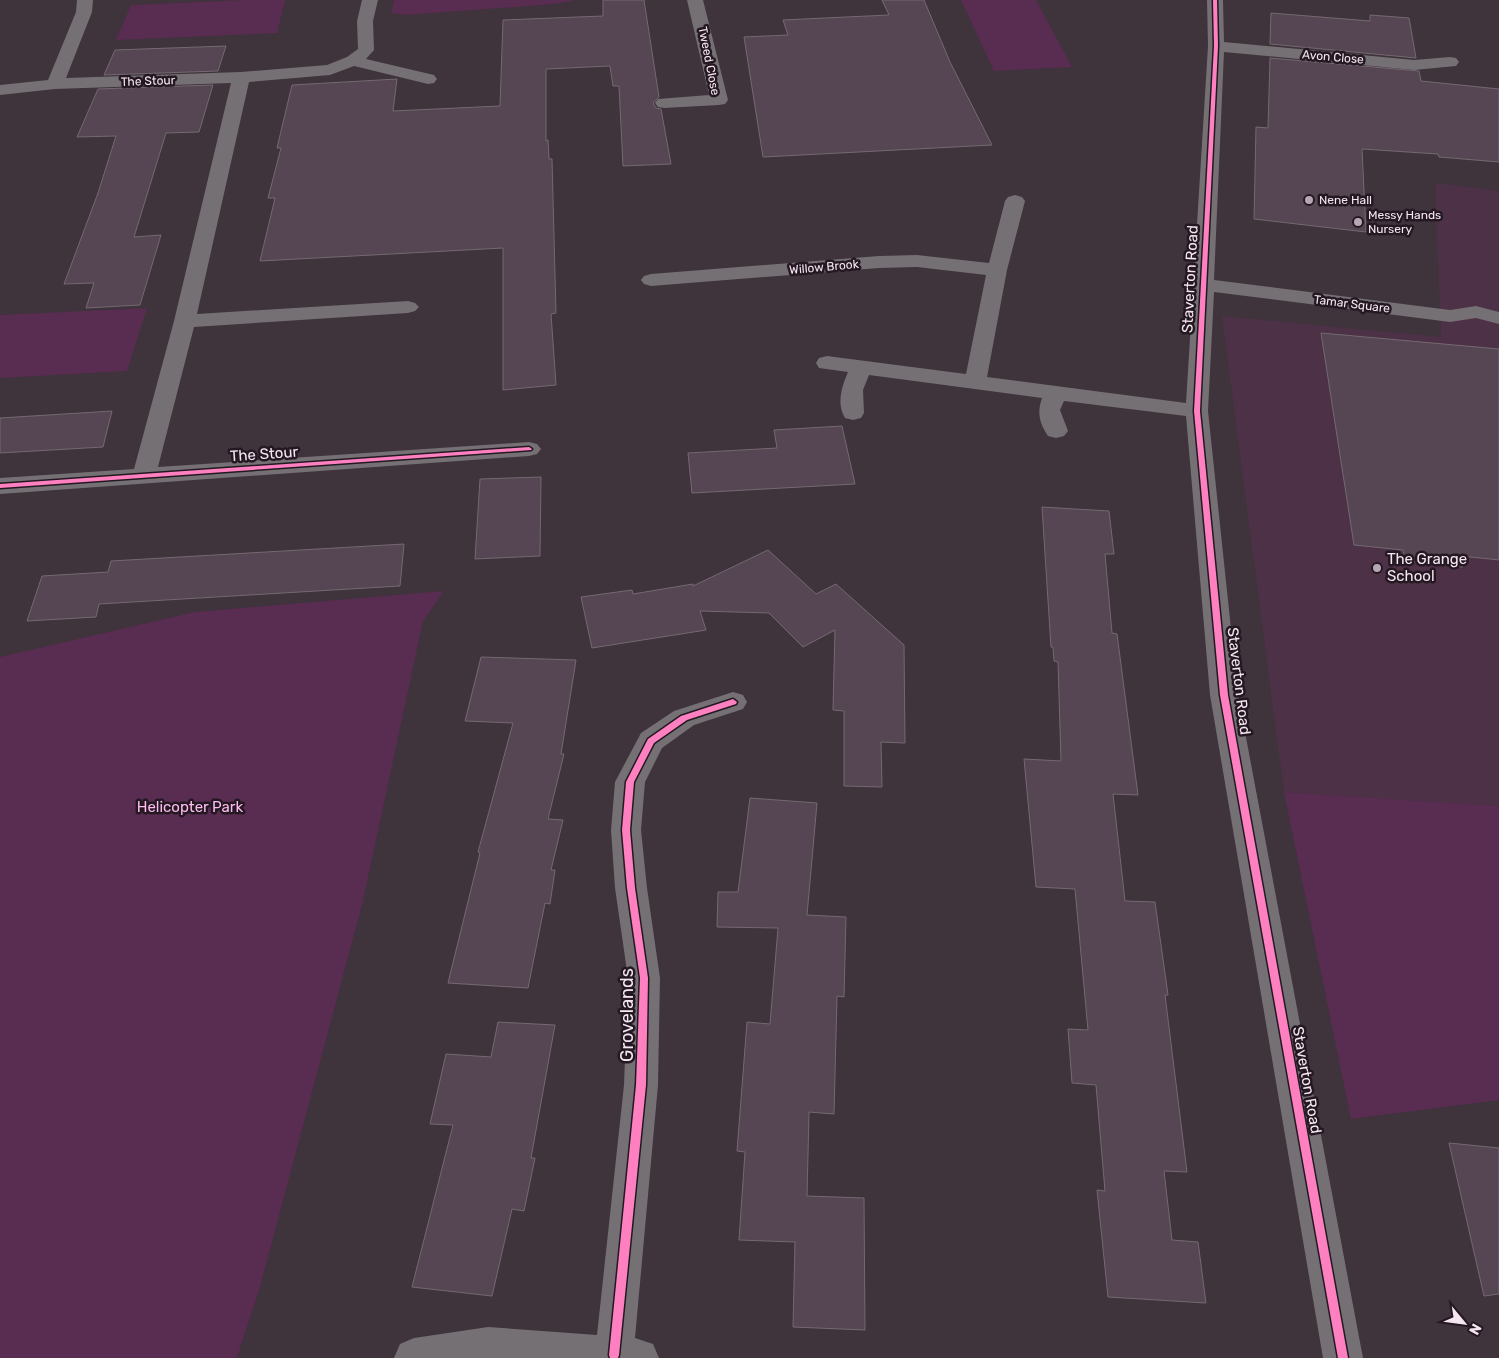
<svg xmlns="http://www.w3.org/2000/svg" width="1499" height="1358" font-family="Rubik,sans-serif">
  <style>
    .built { fill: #4d3146 }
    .green { fill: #592c51 }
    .building { fill: #564653; stroke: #746971 }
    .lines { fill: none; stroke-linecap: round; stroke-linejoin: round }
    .minor { fill: #757074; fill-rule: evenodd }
    .cycleway-casing { stroke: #241922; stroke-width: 3 }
    .cycleway { fill: #ff80c0; fill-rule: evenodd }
    .poi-dot { fill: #b6a7b2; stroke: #241922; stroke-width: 2 }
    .labels { text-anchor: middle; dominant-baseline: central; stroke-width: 5; stroke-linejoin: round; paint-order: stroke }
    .far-street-label { font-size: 12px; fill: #f6e6f2; stroke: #241922 }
    .far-poi-label { font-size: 12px; fill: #f6e6f2; stroke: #241922; text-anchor: start }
    .street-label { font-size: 15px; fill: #f6e6f2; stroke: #241922 }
    .poi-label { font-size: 15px; fill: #f6e6f2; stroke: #241922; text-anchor: start }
    .park-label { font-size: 15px; fill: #fdbbee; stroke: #241922 }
    .near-street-label { font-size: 18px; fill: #f6e6f2; stroke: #241922 }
  </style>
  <rect width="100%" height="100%" fill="#3f333c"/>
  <path class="built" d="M1435,183L1499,191V806L1284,792L1222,316L1441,337Z"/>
  <g class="green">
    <path d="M246,0H285L277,33L116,40L131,5Z"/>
    <path d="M394,0H575L555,4L404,15L391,13Z"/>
    <path d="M961,0H1036L1072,67L994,71Z"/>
    <path d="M147,308L127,371L0,378V315Z"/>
    <path d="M444,591L423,621L363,901L260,1287L237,1358H0V657L195,612Z"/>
    <path d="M1284,792L1499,806V1100L1351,1119Z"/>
  </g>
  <g class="building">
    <path d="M603,0H644L659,97L653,103L656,108L661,109L671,164L623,166L619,86H613L610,66L546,69V141L548,140L549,159H552L556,313L551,314L556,385L503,390V248L260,261L275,198H268L281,148H277L292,85L397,79L393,111L500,106L503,20L603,16Z"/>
    <path d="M882,0H924L950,62L992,145L763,157L744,37L788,35L783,20L889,15Z"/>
    <path d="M1271,13L1370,21V15L1409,18L1416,58L1270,44Z"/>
    <path d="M226,46L218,71L104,75L115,50Z"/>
    <path d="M1270,58L1419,71L1421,81L1499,89V162L1439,157L1438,154L1362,149L1366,232L1254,219L1256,127L1268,128Z"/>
    <path d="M213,85L199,132L166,133L134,237L161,235L140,305L86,308L94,283L64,284L98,193L116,136L77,137L98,89Z"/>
    <path d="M1321,333L1499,349V560L1461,556L1463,567L1405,561L1403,550L1354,545Z"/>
    <path d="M112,411L103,447L0,453V418Z"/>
    <path d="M842,426L855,484L692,493L688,453L777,448L774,430Z"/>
    <path d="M541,477L540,556L475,559L480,479Z"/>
    <path d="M1042,507L1109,511L1114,554H1105L1112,633L1117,634L1138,795L1113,794L1125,901L1155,902L1168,995H1165L1187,1172L1164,1171L1172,1240L1198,1242L1206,1303L1108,1297L1097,1190L1105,1191L1096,1085L1072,1083L1068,1029L1088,1030L1075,889L1036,887L1024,759L1061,761L1058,662L1054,661L1053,647H1051Z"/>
    <path d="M404,544L400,586L99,604L96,617L27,621L42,576L108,572L111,561Z"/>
    <path d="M768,550L816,594L836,584L904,645L905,743L881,742L882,787L844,786V711L833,710L835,630L803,647L769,613L700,611L706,630L592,648L581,597L632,590L633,594L693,584V586Z"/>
    <path d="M481,657L576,660L561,754H564L548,819L563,820L551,870H555L550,904L545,903L528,988L448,983L480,853L478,852L513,723L465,721Z"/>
    <path d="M750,798L817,803L807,915L846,917L844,997L837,996L834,1114L809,1112L807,1196L864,1198L865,1330L793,1327L795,1242L739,1240L745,1152L737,1151L747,1022L770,1024L778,928L717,927L718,892H738Z"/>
    <path d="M498,1022L555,1025L531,1158H535L524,1211L512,1209L492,1296L412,1287L453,1125L430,1124L446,1054L491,1057Z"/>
    <path d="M1449,1143L1499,1148V1294L1484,1296Z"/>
  </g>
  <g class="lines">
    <g class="minor">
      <path d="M77,0H93L92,12L66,78L241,72L327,65L347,57L358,49L357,21L362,0H378L373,21L374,50L366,59L434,75L437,79L434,83L428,84L354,66L330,75L249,82L197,314L408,301L415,303L419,307L415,311L408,313L194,327L158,467L529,442L537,444L541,449L537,454L529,456L0,494V478L134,469L174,321L231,83L55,89L0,95V85L48,80L76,12Z"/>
      <path d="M687,0H703L728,100L725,104L719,105L664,108L658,107L655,103L658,99L709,95Z"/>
      <path d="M1207,0H1223L1224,42L1414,60L1450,57L1456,58L1459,62L1456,66L1414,70L1224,52L1214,280L1450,310L1476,306L1499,312V324L1476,318L1450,322L1214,292L1208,411L1238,695L1363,1358H1323L1210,695L1186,416L1064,401L1060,410L1068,431L1064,436L1056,438L1048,436C1039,423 1037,412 1042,398L869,375L863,390L864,413L861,418L853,420L845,418C836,404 842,386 848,372L819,368L816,363L819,358L827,356L966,374L986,275L917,267L879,268L651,286L644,284L641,280L644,276L651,274L879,256L917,255L989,263L1005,201L1008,197L1015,195L1022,197L1025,201L1007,270L987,377L1186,403L1208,46Z"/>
      <path d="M733,692L743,695L747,702L743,709L694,725L662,748L645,782L641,830L647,888L660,978L658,1085L635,1338L653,1344L659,1358H394L400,1344L414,1338L488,1327L597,1335L624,1085L628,978L615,888L611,830L615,782L641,733L674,711Z"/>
    </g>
    <g class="cycleway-casing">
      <g id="cycleway">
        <path d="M1213,0H1217L1218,46L1200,411L1228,695L1348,1358H1338L1220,695L1194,411L1214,46Z"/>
        <path d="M529,447L532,449L531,450L0,488V484Z"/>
        <path d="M733,699L737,702L736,704L687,720L654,743L634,782L630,830L635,888L648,978L646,1085L619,1355L618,1358H610L609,1355L636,1085L640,978L627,888L622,830L626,782L648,739L681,716Z"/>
      </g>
    </g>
    <use href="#cycleway" class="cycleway"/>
  </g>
  <g class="poi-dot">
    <circle cx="1309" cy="200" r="5"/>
    <circle cx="1358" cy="222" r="5"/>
    <circle cx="1377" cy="568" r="5"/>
  </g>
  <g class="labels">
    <g class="far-street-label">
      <text transform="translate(1333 57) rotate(5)">Avon Close</text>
      <text transform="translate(709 61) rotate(79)">Tweed Close</text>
      <text transform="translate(148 81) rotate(-2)">The Stour</text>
      <text transform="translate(824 267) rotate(-5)">Willow Brook</text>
      <text transform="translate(1352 304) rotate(7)">Tamar Square</text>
    </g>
    <g class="far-poi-label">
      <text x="1319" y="200">Nene Hall</text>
      <text x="1368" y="215">Messy Hands<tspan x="1368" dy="14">Nursery</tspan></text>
    </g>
    <g class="street-label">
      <text transform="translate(1190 279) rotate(-87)">Staverton Road</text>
      <text transform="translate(264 454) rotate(-4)">The Stour</text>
      <text transform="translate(1239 681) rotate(83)">Staverton Road</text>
      <text transform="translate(1307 1080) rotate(80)">Staverton Road</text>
    </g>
    <g class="poi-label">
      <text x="1387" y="559">The Grange<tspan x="1387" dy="17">School</tspan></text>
    </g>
    <g class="park-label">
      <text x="190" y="807">Helicopter Park</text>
    </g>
    <g class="near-street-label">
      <text transform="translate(627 1015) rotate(-90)">Grovelands</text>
    </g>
  </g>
  <g transform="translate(1464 1323) rotate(119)" stroke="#241922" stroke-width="4" paint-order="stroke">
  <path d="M0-4L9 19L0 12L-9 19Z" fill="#f6e6f2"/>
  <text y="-8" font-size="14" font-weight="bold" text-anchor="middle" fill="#f6e6f2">N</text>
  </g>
</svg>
